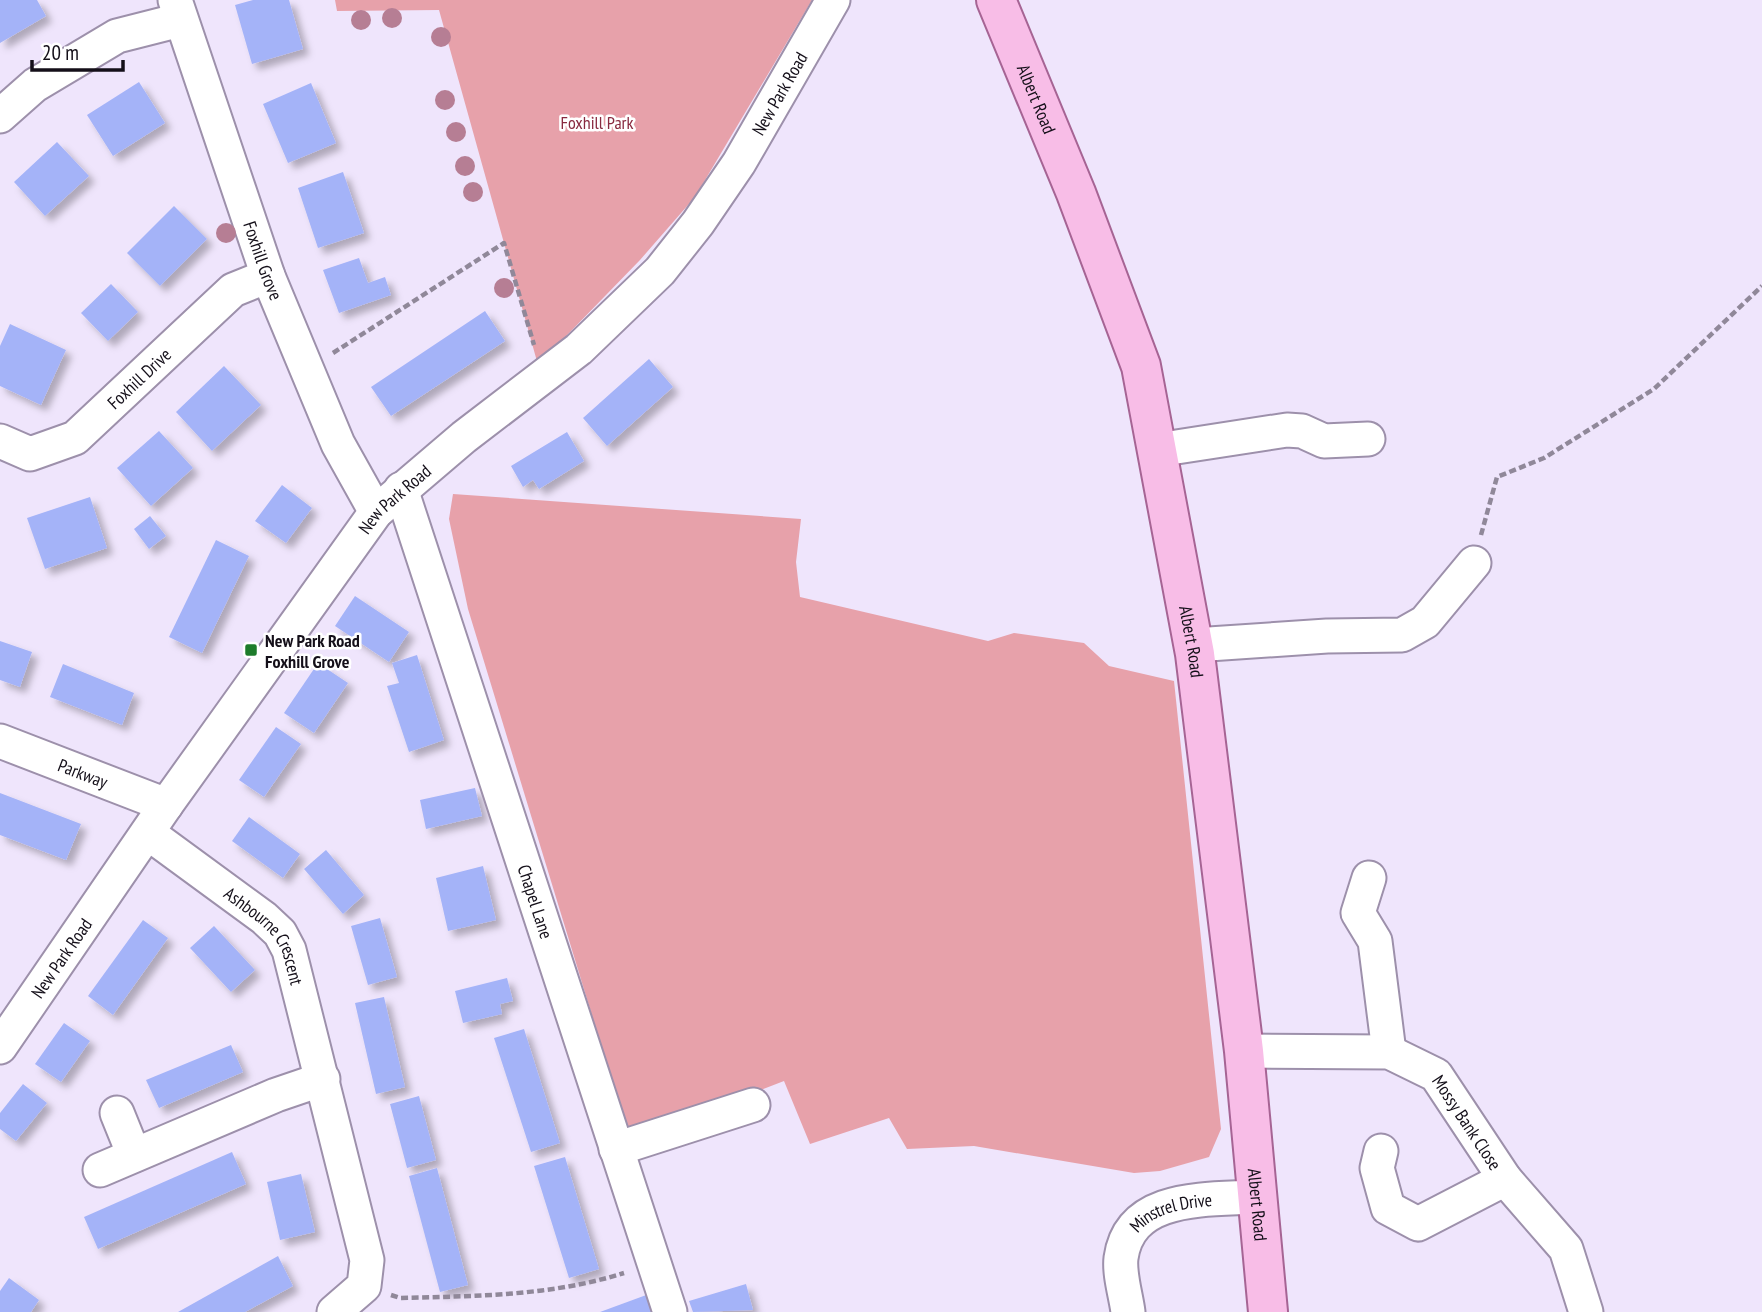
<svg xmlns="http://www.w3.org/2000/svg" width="1762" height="1312" font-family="'PT Sans Narrow',sans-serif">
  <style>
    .green { fill: #e7a1aa }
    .building { fill: #a4b3f8; filter: url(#shadow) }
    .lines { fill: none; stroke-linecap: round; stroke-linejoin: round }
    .minor-casing { stroke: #9d90ab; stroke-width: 37 }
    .major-casing { stroke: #a66494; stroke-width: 42 }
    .path { stroke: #908899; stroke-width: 4.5; stroke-dasharray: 7 3.5; stroke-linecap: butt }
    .minor { stroke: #fff; stroke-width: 33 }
    .major { stroke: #f8bde7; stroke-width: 38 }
    .tree { fill: #b67e94 }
    .poi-dot { fill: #1d7b2b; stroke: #fff; stroke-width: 2.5 }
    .labels { text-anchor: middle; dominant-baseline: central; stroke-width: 5; stroke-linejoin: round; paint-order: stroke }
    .street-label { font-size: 18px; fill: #140f19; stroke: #fff }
    .park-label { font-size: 18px; fill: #88293f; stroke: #fff }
    .poi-label { font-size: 18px; font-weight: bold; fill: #140f19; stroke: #fff; text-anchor: start }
  </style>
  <defs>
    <filter id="shadow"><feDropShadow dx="6" dy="6" stdDeviation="3.5" flood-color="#0004"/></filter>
  </defs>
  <rect width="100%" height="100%" fill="#efe5fc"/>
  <g class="green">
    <path d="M335,0H812L695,197L640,260L538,365L439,10L337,11Z"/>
    <path d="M453,494L801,519L796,562L800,597L988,641L1014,633L1084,643L1109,666L1174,681L1221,1129L1209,1157L1160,1171L1134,1173L974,1146L907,1149L889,1118L810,1144L784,1081L630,1140L468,609L449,519Z"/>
  </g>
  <g class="building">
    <path d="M0,0H37L46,16L0,43Z"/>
    <path d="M253,0H289L303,49L252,64L235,5Z"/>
    <path d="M139,82L165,123L113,156L87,115Z"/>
    <path d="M311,83L336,143L288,163L263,104Z"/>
    <path d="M57,142L89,176L45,216L14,182Z"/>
    <path d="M343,172L364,233L318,248L298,188Z"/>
    <path d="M174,206L207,239L160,286L127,253Z"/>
    <path d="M359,258L368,283L385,277L391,295L339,313L323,270Z"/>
    <path d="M111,284L138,312L108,341L81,313Z"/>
    <path d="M485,311L505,341L391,416L371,387Z"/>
    <path d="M10,324L66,350L41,405L0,386V346Z"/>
    <path d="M649,359L673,387L607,446L583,418Z"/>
    <path d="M224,366L261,405L212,451L176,412Z"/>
    <path d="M159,431L193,468L151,506L117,468Z"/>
    <path d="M567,432L584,461L539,489L533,480L523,487L511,466Z"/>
    <path d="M282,485L312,508L286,543L255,521Z"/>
    <path d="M90,497L107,548L45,569L27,518Z"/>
    <path d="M150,516L166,536L149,549L134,529Z"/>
    <path d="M216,540L249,556L202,653L169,637Z"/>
    <path d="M355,596L409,632L389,662L335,626Z"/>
    <path d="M0,641L32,652L20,687L0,680Z"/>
    <path d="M417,655L444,740L409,752L387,686L399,683L392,663Z"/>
    <path d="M318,663L348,683L314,733L284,713Z"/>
    <path d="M63,664L134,693L122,725L50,697Z"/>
    <path d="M276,727L301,744L264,797L239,780Z"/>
    <path d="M475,788L482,816L426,829L420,800Z"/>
    <path d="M0,793L81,824L66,860L0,835Z"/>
    <path d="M249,817L300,854L283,878L232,841Z"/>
    <path d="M326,850L364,895L343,914L304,869Z"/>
    <path d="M483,866L496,920L448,931L436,878Z"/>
    <path d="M380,918L397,977L368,985L351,926Z"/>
    <path d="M143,920L168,938L113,1015L88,996Z"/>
    <path d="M214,926L255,970L231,992L190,948Z"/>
    <path d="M507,978L513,1001L500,1004L502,1014L463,1023L455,991Z"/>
    <path d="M384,997L405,1087L376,1094L355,1003Z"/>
    <path d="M64,1023L90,1041L61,1082L35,1064Z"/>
    <path d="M524,1029L560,1143L531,1152L494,1038Z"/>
    <path d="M231,1045L243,1072L159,1108L146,1080Z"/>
    <path d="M23,1084L47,1103L16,1141L0,1129V1113Z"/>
    <path d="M419,1096L436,1160L407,1168L390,1104Z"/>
    <path d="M232,1152L246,1184L98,1249L84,1217Z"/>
    <path d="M565,1157L599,1269L569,1278L534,1166Z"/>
    <path d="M437,1168L468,1285L440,1292L409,1176Z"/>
    <path d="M301,1174L315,1232L280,1240L267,1182Z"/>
    <path d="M278,1256L293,1286L245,1312H178Z"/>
    <path d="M9,1278L39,1300L31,1312H0V1291Z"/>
    <path d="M746,1284L753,1310L693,1312L689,1301Z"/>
    <path d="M649,1294L656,1312H600Z"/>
  </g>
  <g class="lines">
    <g class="minor-casing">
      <g id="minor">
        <path id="s1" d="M175,0L268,276L338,444L376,512"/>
        <path d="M0,116L35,85L117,36L180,20"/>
        <path id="s2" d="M0,441L30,454L75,438L233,290L268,276"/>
        <path d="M1157,450L1287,430L1302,431L1324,441L1368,439"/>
        <path id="s3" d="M401,489L670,1312"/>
        <path d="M1194,645L1327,636L1402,635L1425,622L1474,563"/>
        <path id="s4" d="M0,741L166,805"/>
        <path id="s5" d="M148,833L264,918L280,933L289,950L367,1260L364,1286L334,1312"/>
        <path d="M1369,878L1358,913L1375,941L1389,1052"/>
        <path id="s6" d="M0,1047L166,805L376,512L464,437L579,349L660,271L698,223L739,163L833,0"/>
        <path id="s7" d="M1244,1051L1389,1052L1436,1075L1505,1179L1566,1249L1586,1312"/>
        <path d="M117,1113L134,1155"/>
        <path d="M616,1149L753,1105"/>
        <path d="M1381,1151L1377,1168L1388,1208L1418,1224L1505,1179"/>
        <path d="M100,1170L276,1095L323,1079"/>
        <path id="s8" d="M1128,1312C1126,1296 1119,1274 1121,1258C1130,1194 1206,1200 1256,1197"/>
      </g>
    </g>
    <g class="major-casing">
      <g id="major">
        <path id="s9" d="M996,0L1076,193L1141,366L1195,654L1244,1051L1268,1312"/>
      </g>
    </g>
    <g class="path">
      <path d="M333,353L504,243L534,345"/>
      <path d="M1481,535L1497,477L1544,458L1654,389L1762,286"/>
      <path d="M391,1295L400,1298C477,1296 551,1296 624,1273"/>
    </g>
    <use href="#minor" class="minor"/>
    <use href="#major" class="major"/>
  </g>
  <g class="tree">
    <circle cx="392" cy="18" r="10"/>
    <circle cx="361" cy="20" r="10"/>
    <circle cx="441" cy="37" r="10"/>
    <circle cx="445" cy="100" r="10"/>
    <circle cx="456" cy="132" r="10"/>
    <circle cx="465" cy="166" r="10"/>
    <circle cx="473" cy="192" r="10"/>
    <circle cx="226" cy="233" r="10"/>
    <circle cx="504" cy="288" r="10"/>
  </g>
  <rect class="poi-dot" x="244" y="643" width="14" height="14" rx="3.5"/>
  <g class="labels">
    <g class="street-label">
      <text stroke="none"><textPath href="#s6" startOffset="1241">New Park Road</textPath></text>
      <text stroke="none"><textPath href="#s9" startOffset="107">Albert Road</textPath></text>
      <text stroke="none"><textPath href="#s1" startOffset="275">Foxhill Grove</textPath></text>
      <text stroke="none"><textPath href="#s2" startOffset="168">Foxhill Drive</textPath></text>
      <text stroke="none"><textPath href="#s6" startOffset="676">New Park Road</textPath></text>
      <text stroke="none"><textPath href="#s9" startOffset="674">Albert Road</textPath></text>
      <text stroke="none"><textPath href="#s4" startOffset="89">Parkway</textPath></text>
      <text stroke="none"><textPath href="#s3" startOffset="434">Chapel Lane</textPath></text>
      <text stroke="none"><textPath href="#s5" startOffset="159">Ashbourne Crescent</textPath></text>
      <text stroke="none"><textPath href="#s6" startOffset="108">New Park Road</textPath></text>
      <text stroke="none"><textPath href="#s7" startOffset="254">Mossy Bank Close</textPath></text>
      <text stroke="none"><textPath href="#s9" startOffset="1241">Albert Road</textPath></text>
      <text stroke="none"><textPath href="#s8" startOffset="130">Minstrel Drive</textPath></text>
    </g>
    <g class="park-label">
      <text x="597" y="122">Foxhill Park</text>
    </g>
    <g class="poi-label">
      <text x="265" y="640">New Park Road<tspan x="265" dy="21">Foxhill Grove</tspan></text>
    </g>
  </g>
  <path d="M32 60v10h91v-10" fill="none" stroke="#140f19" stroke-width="3.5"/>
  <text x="42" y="60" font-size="21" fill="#140f19" stroke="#ffffff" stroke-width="5" paint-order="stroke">20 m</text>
</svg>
